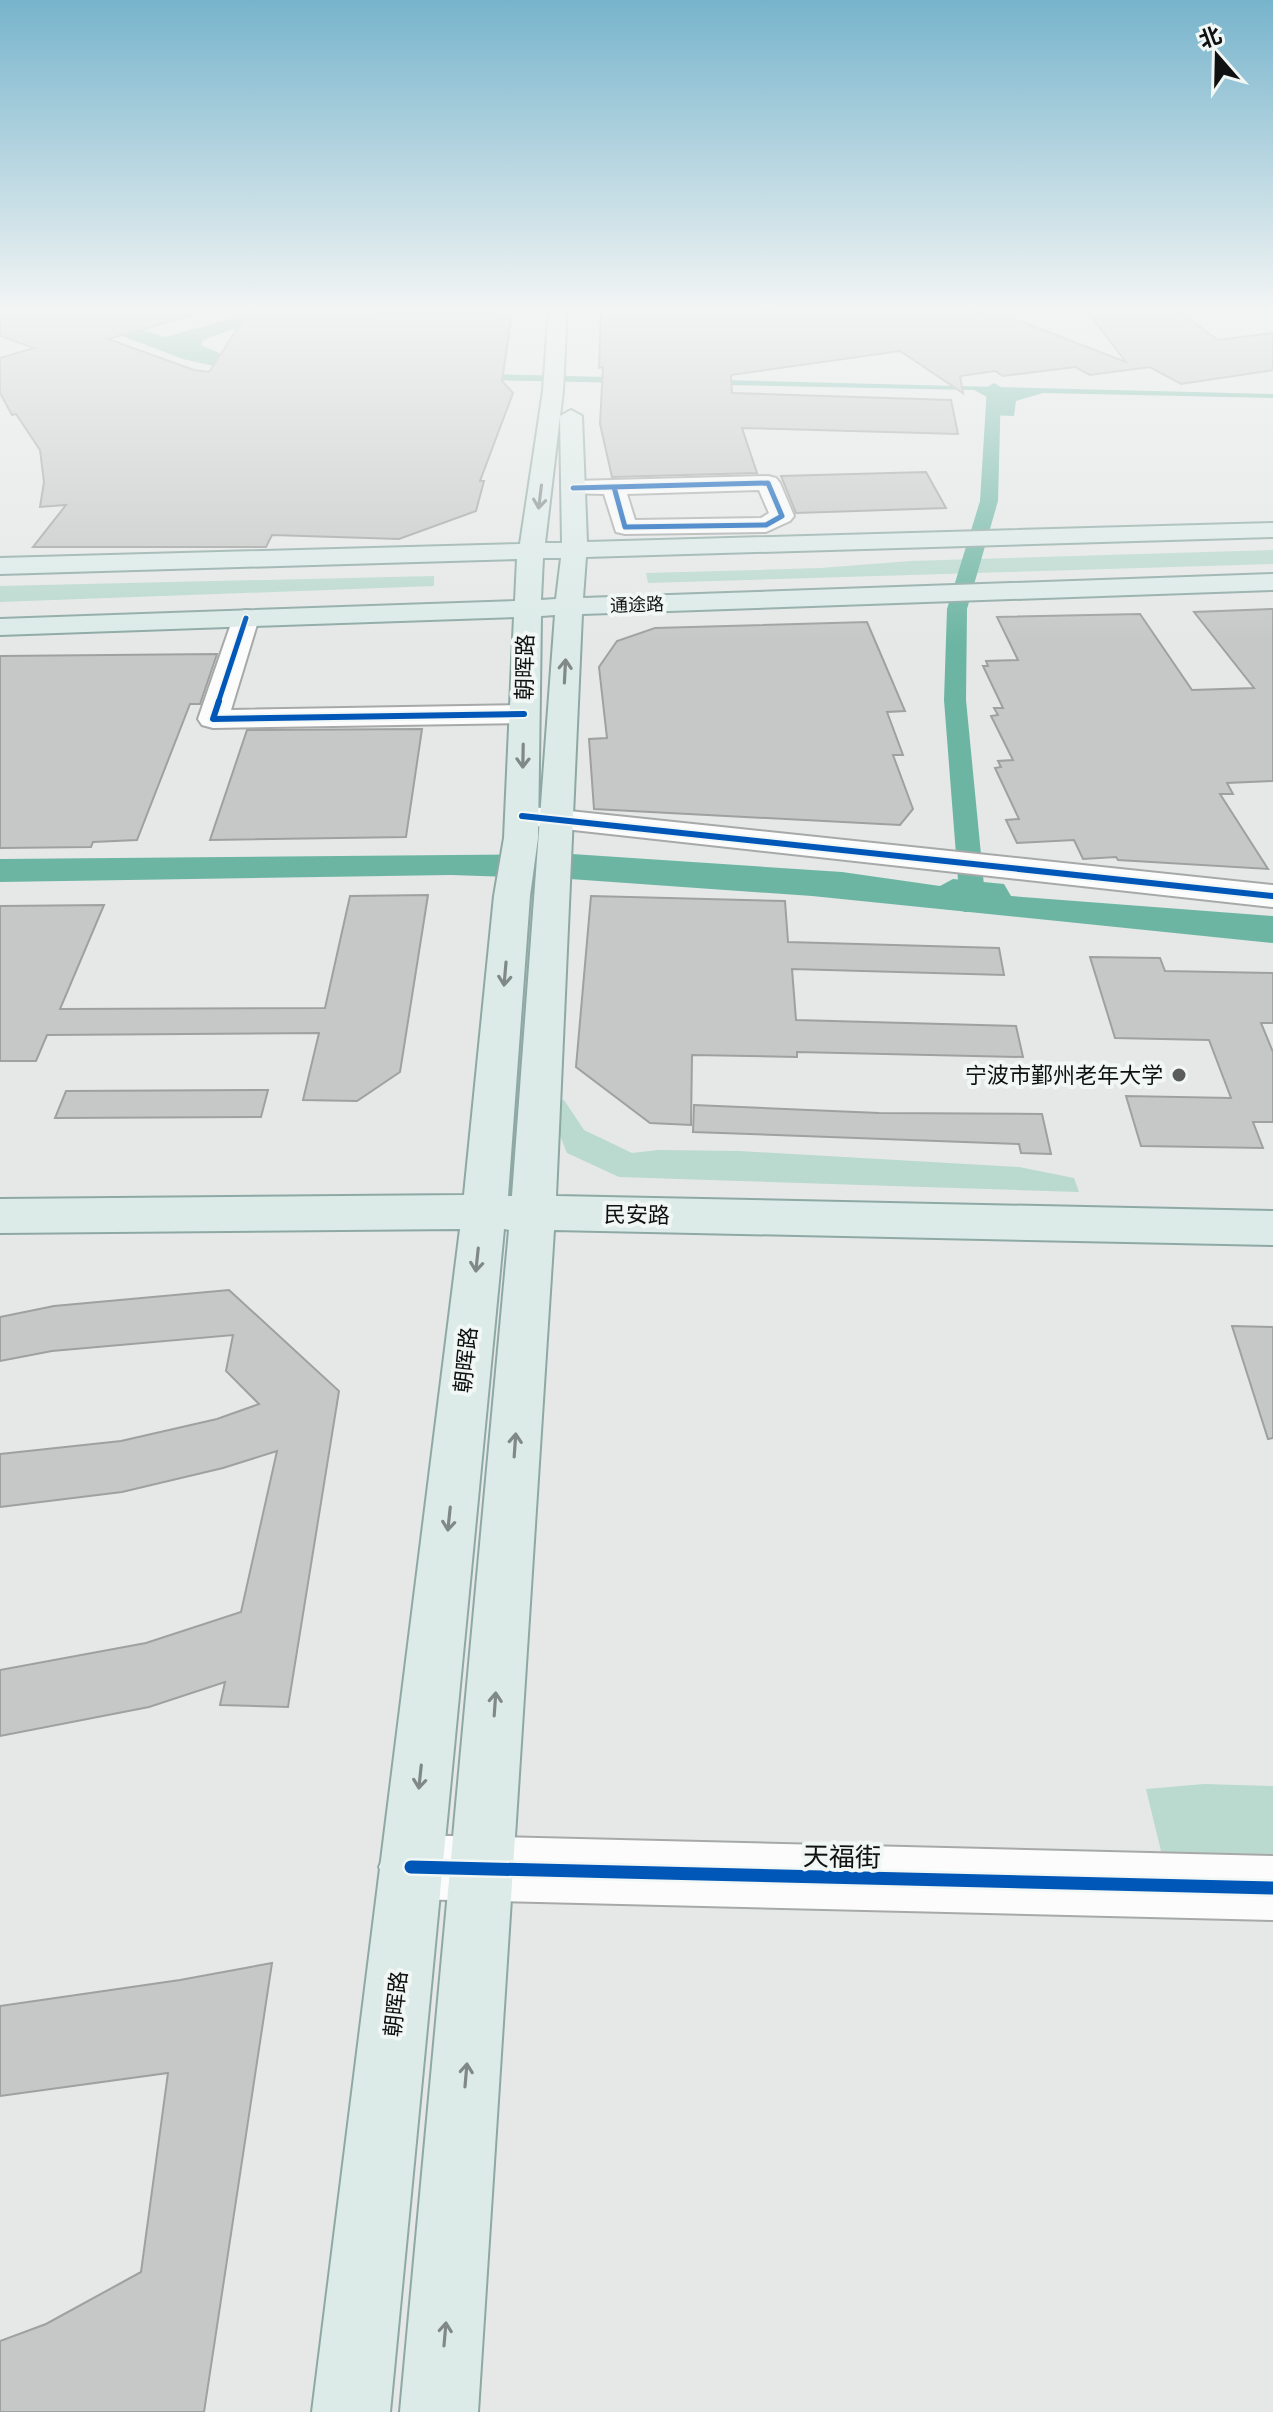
<svg xmlns="http://www.w3.org/2000/svg" width="1273" height="2412" font-family="Helvetica,'Noto Sans SC',sans-serif">
  <style>
    .green { fill: #bad9cf }
    .water { fill: #6db5a3 }
    .lines { fill: none; stroke-linecap: round; stroke-linejoin: round }
    .canal { fill: #6db5a3; fill-rule: evenodd }
    .building { fill: #c6c8c7; stroke: #9fa1a1; stroke-width: 2 }
    .minor-casing { stroke: #a7a9a9; stroke-width: 4 }
    .major-casing { stroke: #8ea9a4; stroke-width: 4 }
    .minor { fill: #fbfcfb; fill-rule: evenodd }
    .major { fill: #dcebe8; fill-rule: evenodd }
    .cycleway-far2-casing { stroke: #f1f7f5; stroke-width: 8 }
    .cycleway-far1-casing { stroke: #f1f7f5; stroke-width: 10 }
    .cycleway-casing { stroke: #f1f7f5; stroke-width: 18 }
    .cycleway-far2 { stroke: #0057b8; stroke-width: 5 }
    .cycleway-far1 { stroke: #0057b8; stroke-width: 6 }
    .cycleway { stroke: #0057b8; stroke-width: 13 }
    .oneway { stroke: #808987 }
    .poi-dot { fill: #5b5d5c; stroke: #f1f7f5; stroke-width: 3 }
    .labels { text-anchor: middle; dominant-baseline: central; stroke-width: 8; stroke-linejoin: round; paint-order: stroke }
    .far-street-label { font-size: 18px; fill: #101211; stroke: #f1f7f5 }
    .street-label { font-size: 22px; fill: #101211; stroke: #f1f7f5 }
    .poi-label { font-size: 22px; fill: #101211; stroke: #f1f7f5; text-anchor: end }
    .near-street-label { font-size: 26px; fill: #101211; stroke: #f1f7f5 }
  </style>
  <rect width="100%" height="100%" fill="#e5e8e7"/>
  <g class="green">
    <path d="M1273,550V564L648,583L646,573L821,568L910,561Z"/>
    <path d="M434,576V586L0,602V586Z"/>
    <path d="M564,1100L584,1130L632,1153L658,1150L739,1151L1019,1167L1074,1178L1079,1192L619,1177L567,1153L548,1106Z"/>
    <path d="M1204,1784L1273,1786V1874L1166,1872L1146,1789Z"/>
  </g>
  <g class="water">
    <path d="M275,306H305L213,336L203,340L201,345L228,357L493,374L1273,394V398L1043,393L1016,401L1014,416L987,415V397L974,390L294,376L241,372L183,359L99,327L110,320L165,337Z"/>
    <path d="M572,854L842,872L940,886L953,879L1004,884L1011,896L1273,916V943L812,896L570,879L451,875L0,882V859Z"/>
  </g>
  <g class="lines">
    <path class="canal" d="M994,383L1001,387L998,501L967,609L966,700L986,906L982,912H964L960,906L944,700L947,609L980,501L987,387Z"/>
  </g>
  <g class="building">
    <path d="M0,306H199L200,313L108,339L194,370L209,372L252,306H378L375,314L512,313L502,381L513,393L480,481H484L476,511L399,539L272,535L266,547H33L66,505L40,507L44,482L40,450L16,414L12,415L0,393V358L34,348L0,336Z"/>
    <path d="M601,306H763L764,312L800,306H959L1001,319L1009,317L1126,362L1083,306H1171L1218,340L1273,333V370L1181,384L1150,367L1090,375L1075,367L1003,376L995,371L960,376L963,393L900,351L731,375L732,393L951,400L958,434L742,428L757,473L612,477L600,424L603,367L599,368Z"/>
    <path d="M926,472L946,508L796,513L781,476Z"/>
    <path d="M1273,609V781L1227,783L1233,794H1220L1268,869L1118,860L1116,857L1083,859L1074,840L1017,843L1006,820L1019,819L995,768L1001,767L998,761L1013,760L991,716L998,715L994,708H1003L983,666H988L986,661L1018,660L997,617L1140,614L1192,690L1254,688L1194,612Z"/>
    <path d="M867,622L905,711L887,712L903,755H893L913,809L900,825L594,809L589,739L607,738L599,667L617,641L655,628Z"/>
    <path d="M217,654L200,704H190L137,840L93,842L91,847L0,848V656Z"/>
    <path d="M422,729L406,837L210,840L247,730Z"/>
    <path d="M428,895L400,1072L357,1101L303,1100L319,1033L47,1035L36,1061H0V906L104,905L60,1009L325,1008L350,896Z"/>
    <path d="M591,896L785,901L788,942L999,948L1004,975L792,969L796,1020L1016,1026L1023,1057L797,1052V1057L692,1055L691,1125L650,1123L576,1067Z"/>
    <path d="M1090,957L1160,958L1165,971L1273,973V1023H1261L1273,1052V1122H1253L1263,1148L1141,1146L1126,1096L1231,1098L1209,1040L1115,1038Z"/>
    <path d="M268,1090L261,1117L55,1118L66,1091Z"/>
    <path d="M694,1105L879,1113L1042,1114L1051,1154L1021,1153L1019,1144L693,1132Z"/>
    <path d="M229,1290L339,1391L288,1707L220,1705L225,1682L149,1707L0,1736V1670L146,1643L241,1612L277,1451L223,1468L122,1492L0,1507V1454L121,1441L217,1419L259,1404L226,1371L233,1335L52,1351L0,1361V1317L54,1306Z"/>
    <path d="M1232,1326L1273,1327V1438L1268,1439Z"/>
    <path d="M272,1963L204,2412H0V2341L46,2324L141,2272L168,2073L0,2096V2006L180,1980Z"/>
  </g>
  <g class="lines">
    <g class="minor-casing">
      <g id="minor">
        <path d="M768,476L776,478L780,483L794,516L790,521L766,532L625,534L616,532L604,494L565,493L561,488L565,483L573,481ZM759,490L769,513L761,518L635,520L627,494Z"/>
        <path d="M246,610L256,612L259,618L231,710L524,705L535,708L539,714L535,720L524,723L213,728L202,725L198,719L233,618L236,612Z"/>
        <path d="M522,806L1273,885V907L510,823L506,816L510,809Z"/>
        <path d="M411,1835L1273,1856V1920L411,1899L389,1889L379,1867L389,1845Z"/>
      </g>
    </g>
    <g class="major-casing">
      <path id="major" d="M549,306H567L563,391L545,543H562L560,416L571,410L582,416L587,542L1273,523V537L586,557L583,598L1273,574V590L582,614L556,1196L1273,1211V1245L554,1230L478,2412H400L509,1230L504,1229L390,2412H312L460,1229L0,1233V1199L464,1195L494,896L504,838L514,617L0,635V619L515,601L517,559L0,574V558L520,544L543,391ZM543,558H561L556,599L541,600ZM555,615L512,1196H508L530,896L538,838L541,616Z"/>
    </g>
    <use href="#minor" class="minor"/>
    <use href="#major" class="major"/>
    <g class="cycleway-far2-casing">
      <g id="cycleway-far2">
        <path d="M573,488L768,483L782,516L766,525L625,527L614,487"/>
        <path d="M218,703L246,618"/>
      </g>
    </g>
    <g class="cycleway-far1-casing">
      <g id="cycleway-far1">
        <path d="M219,701L213,719L524,714"/>
        <path d="M522,816L1273,896"/>
      </g>
    </g>
    <g class="cycleway-casing">
      <path id="cycleway" d="M411,1867L1273,1888"/>
    </g>
    <use href="#cycleway-far2" class="cycleway-far2"/>
    <use href="#cycleway-far1" class="cycleway-far1"/>
    <use href="#cycleway" class="cycleway"/>
  </g>
  <defs><path id="oneway-shaft" d="M-6 0H5M1.5-3L5.5 0L1.5 3" fill="none" stroke-width="1.6" stroke-linecap="round" stroke-linejoin="round" transform="scale(2)"/></defs>
  <g class="oneway">
    <use href="#oneway-shaft" transform="translate(540 497) rotate(97)"/>
    <use href="#oneway-shaft" transform="translate(565 671) rotate(-87)"/>
    <use href="#oneway-shaft" transform="translate(523 756) rotate(91)"/>
    <use href="#oneway-shaft" transform="translate(505 974) rotate(95)"/>
    <use href="#oneway-shaft" transform="translate(477 1260) rotate(96)"/>
    <use href="#oneway-shaft" transform="translate(515 1445) rotate(-86)"/>
    <use href="#oneway-shaft" transform="translate(449 1519) rotate(96)"/>
    <use href="#oneway-shaft" transform="translate(495 1704) rotate(-86)"/>
    <use href="#oneway-shaft" transform="translate(420 1777) rotate(96)"/>
    <use href="#oneway-shaft" transform="translate(466 2075) rotate(-85)"/>
    <use href="#oneway-shaft" transform="translate(445 2334) rotate(-85)"/>
  </g>
  <linearGradient id="sky" x2="0" y2="1"><stop stop-color="#77b4cc"/><stop offset="0.48" stop-color="#f3f5f4"/><stop offset="1" stop-color="#f3f5f4" stop-opacity="0"/></linearGradient>
  <rect width="1273" height="644" fill="url(#sky)"/>
  <circle class="poi-dot" cx="1179" cy="1075" r="8"/>
  <g class="labels">
    <g class="far-street-label">
      <text transform="translate(637 605) rotate(-2)">通途路</text>
    </g>
    <g class="street-label">
      <text transform="translate(525 667) rotate(-89)">朝晖路</text>
      <text transform="translate(637 1215) rotate(1)">民安路</text>
      <text transform="translate(466 1360) rotate(-84)">朝晖路</text>
      <text transform="translate(396 2004) rotate(-84)">朝晖路</text>
    </g>
    <g class="poi-label">
      <text x="1163" y="1075">宁波市鄞州老年大学</text>
    </g>
    <g class="near-street-label">
      <text transform="translate(842 1857) rotate(1)">天福街</text>
    </g>
  </g>
  <g transform="translate(1217 56) rotate(340)" stroke="#f1f7f5" stroke-width="6" paint-order="stroke">
  <path d="M0-6L14 30L0 20L-14 30Z" fill="#101211"/>
  <text y="-12" font-size="22" font-weight="bold" text-anchor="middle" fill="#101211">北</text>
  </g>
</svg>
